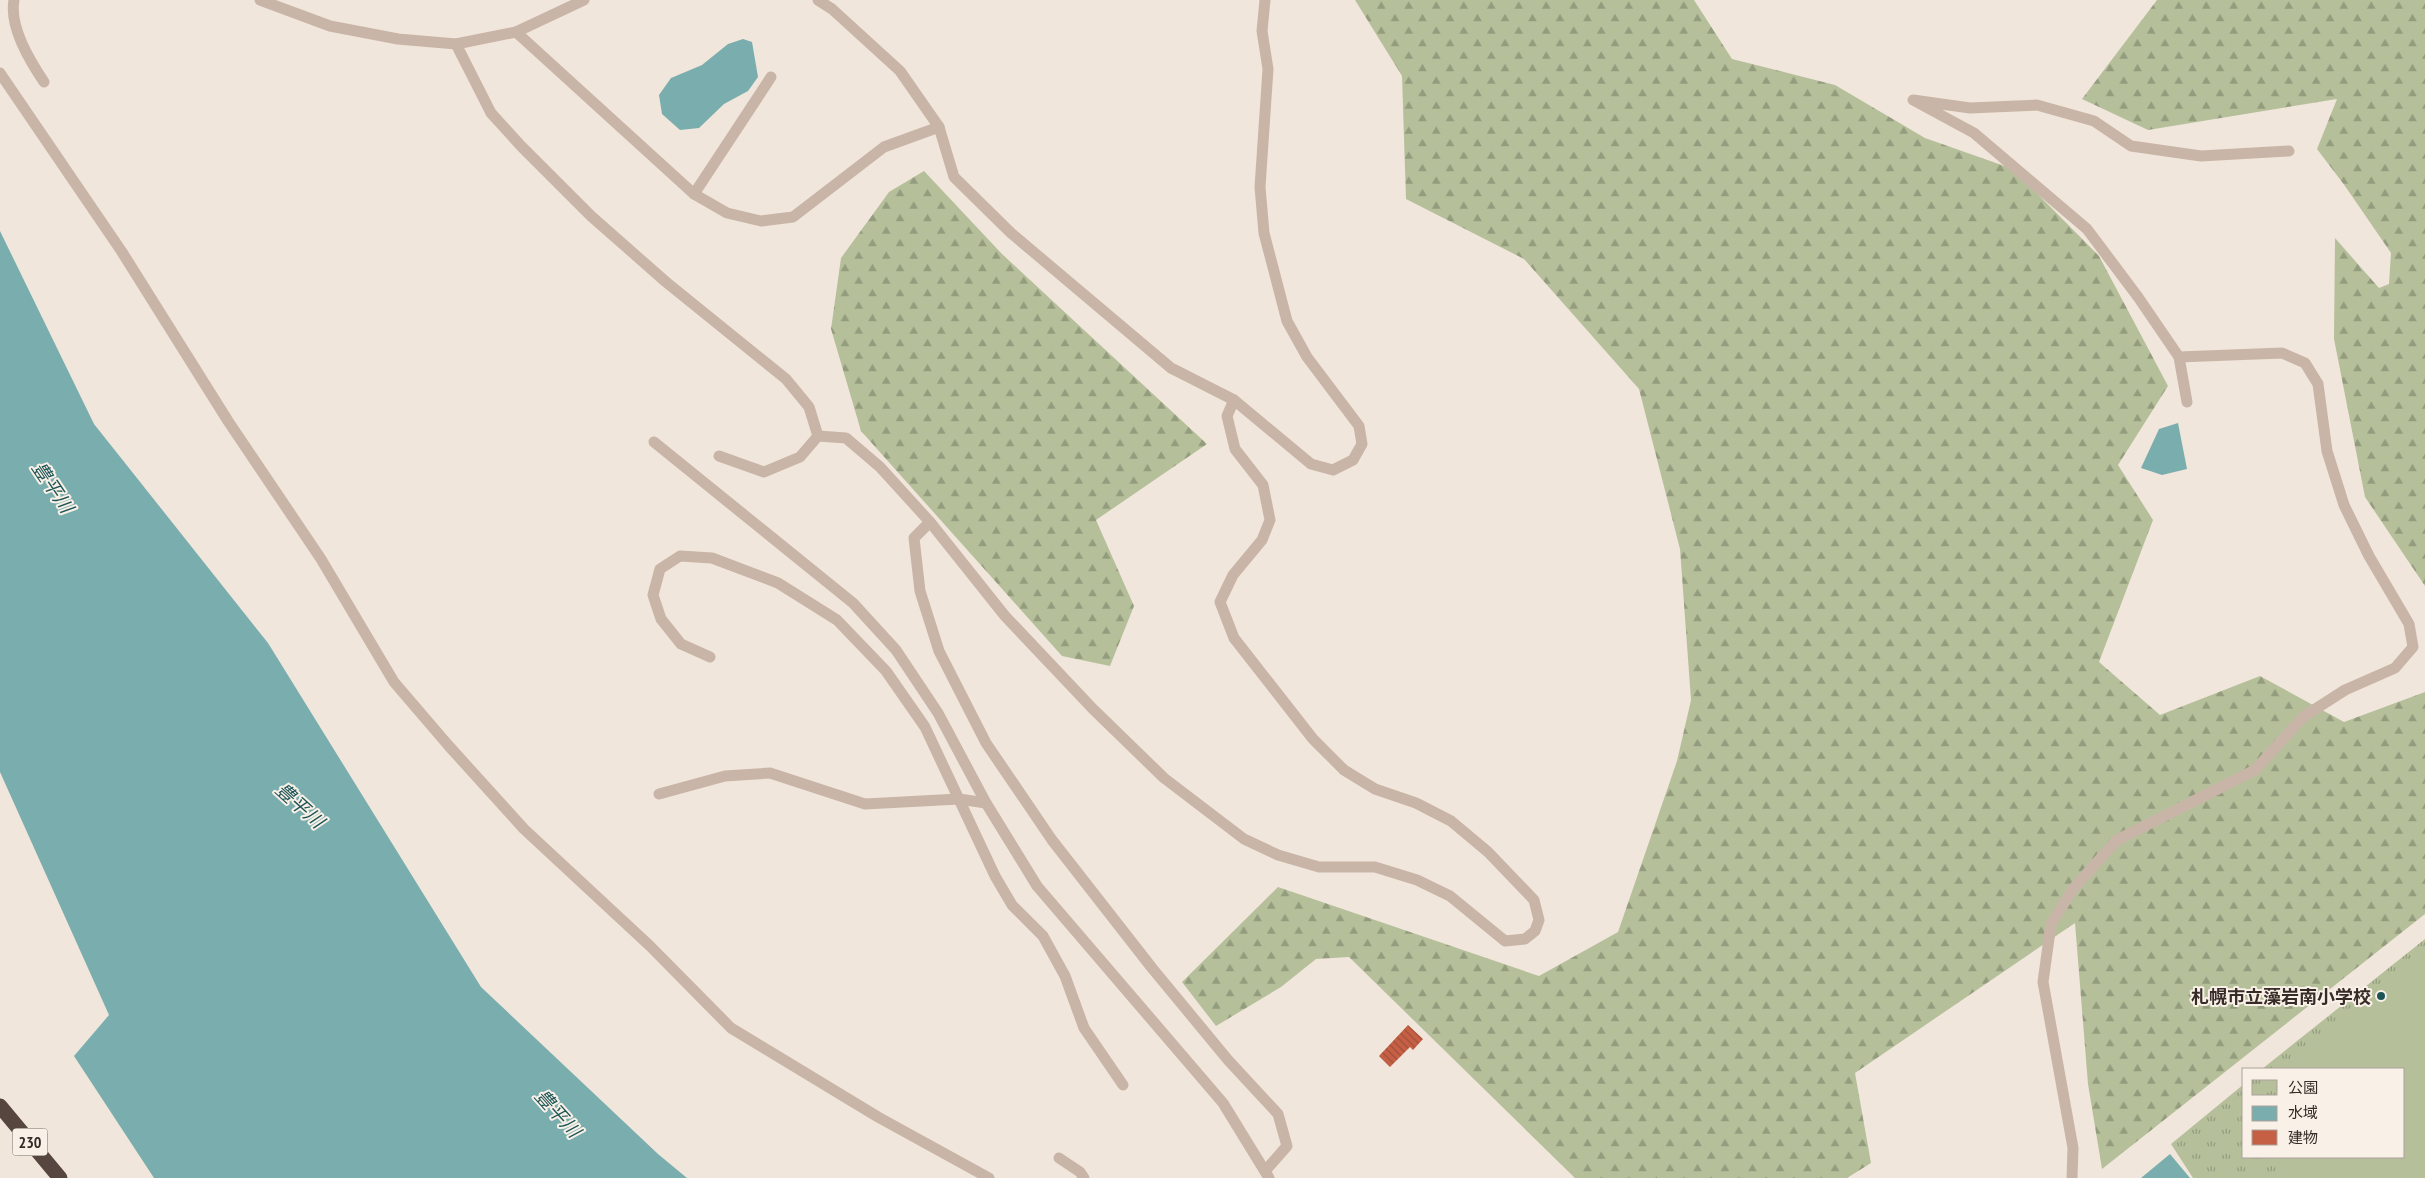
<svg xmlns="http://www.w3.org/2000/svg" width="2425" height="1178" font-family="'PT Sans Narrow','Noto Sans JP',sans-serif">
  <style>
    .forest { fill: url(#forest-firs) }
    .park { fill: url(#park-tufts) }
    .garden { fill: #b5c09b }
    .water { fill: #7aaeae }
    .building { fill: url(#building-back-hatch) }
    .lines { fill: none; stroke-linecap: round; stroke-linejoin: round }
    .lane { stroke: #c9b5a7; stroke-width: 11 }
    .highway { stroke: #57453f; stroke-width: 15 }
    .poi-dot { fill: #1d5557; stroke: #f9f0e7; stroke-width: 2 }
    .labels { text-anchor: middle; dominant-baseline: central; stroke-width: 4; stroke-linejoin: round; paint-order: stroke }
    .shield { fill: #f9f0e7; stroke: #706661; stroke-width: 1 }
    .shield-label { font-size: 16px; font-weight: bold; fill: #362b27 }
    .poi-label { font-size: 18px; font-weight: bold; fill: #362b27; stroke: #f9f0e7; text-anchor: end }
    .water-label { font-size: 19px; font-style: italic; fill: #1d5557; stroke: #f9f0e7 }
  </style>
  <defs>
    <pattern id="forest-firs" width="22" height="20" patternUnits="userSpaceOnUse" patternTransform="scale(1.25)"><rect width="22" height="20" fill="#b5c09b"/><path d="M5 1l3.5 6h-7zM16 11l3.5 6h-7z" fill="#949c7e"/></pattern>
    <pattern id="park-tufts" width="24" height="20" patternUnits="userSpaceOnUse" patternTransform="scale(1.25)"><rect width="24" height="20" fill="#b5c09b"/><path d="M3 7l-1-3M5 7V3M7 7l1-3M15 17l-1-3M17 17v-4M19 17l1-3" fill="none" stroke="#949c7e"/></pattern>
    <pattern id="building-back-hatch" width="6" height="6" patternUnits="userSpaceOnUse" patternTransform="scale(1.25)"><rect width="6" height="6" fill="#c56045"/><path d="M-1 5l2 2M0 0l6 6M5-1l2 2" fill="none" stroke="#a14f3a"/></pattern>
  </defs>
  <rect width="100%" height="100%" fill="#f1e6db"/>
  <g class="forest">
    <path d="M1355,0H1694L1732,59L1835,85L1925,138L2013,169L2099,256L2168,386L2118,465L2153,520L2099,662L2160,715L2260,676L2344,722L2425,692V914L2102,1169L2088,1084L2075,923L1855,1073L1871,1163L1847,1178H1575L1349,957L1316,959L1281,987L1216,1026L1182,982L1278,887L1539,976L1618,932L1677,761L1691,700L1680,549L1639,389L1524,259L1406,199L1402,76Z"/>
    <path d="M2157,0H2425V586L2365,497L2334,339L2335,238L2379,288L2389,284L2391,253L2345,186L2317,149L2337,99L2148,130L2082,99Z"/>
    <path d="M924,171L1002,254L1207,444L1096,520L1134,606L1110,666L1062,656L861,431L831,329L841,258L889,192Z"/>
  </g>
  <path class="park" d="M2425,939V1178H2193L2171,1144L2244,1084V1157H2404V1069H2262Z"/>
  <path class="garden" d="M2425,957V1178H2276L2277,1157H2404V1069H2295L2297,1060L2360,1000Z"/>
  <g class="water">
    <path d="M743,39L752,42L758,77L748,91L724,104L699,128L680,130L662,114L659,95L671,78L702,65L728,44Z"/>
    <path d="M0,231L94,424L268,643L481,987L658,1154L687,1178H154L74,1056L109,1015L0,772Z"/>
    <path d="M2178,423L2187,469L2162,475L2141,468L2159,429Z"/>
    <path d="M2170,1154L2190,1178H2141Z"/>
  </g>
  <path class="building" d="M1408,1025L1423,1039L1413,1050L1410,1047L1390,1067L1379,1056Z"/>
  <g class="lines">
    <g class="lane">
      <path d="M14,0C9,27 30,61 44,82"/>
      <path d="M260,0L330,26L398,39L456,44L516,32L584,0"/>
      <path d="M818,0L832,9L900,71L939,127L954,177L1011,233L1171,368L1234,400L1311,464L1333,470L1353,460L1362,444L1359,426L1307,357L1287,321L1264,233L1260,187L1268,69L1262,31L1265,0"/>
      <path d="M516,32L694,194L727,213L761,221L793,217L884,147L939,127"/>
      <path d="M456,44L491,113L521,146L591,216L666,282L786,379L809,407L818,436"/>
      <path d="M0,73L122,252L228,421L321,559L394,682L448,745L524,829L650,946L731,1028L878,1117L989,1178"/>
      <path d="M694,194L771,77"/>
      <path d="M2187,402L2179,357L2138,297L2087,229L1974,133L1913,100L1970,108L2037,105L2094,121L2131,146L2201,156L2289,151"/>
      <path d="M654,442L853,603L896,650L938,713L986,803L1037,886L1223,1103L1269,1178"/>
      <path d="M719,456L764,472L800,457L818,436L846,438L880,467L930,522L1005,616L1093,709L1164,778L1244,839L1278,855L1319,867H1375L1417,880L1450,896L1505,941L1525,939L1535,931L1539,920L1534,900L1488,852L1451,821L1416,803L1375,789L1344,770L1313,739L1234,638L1220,602L1233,575L1262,540L1270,520L1263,485L1235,449L1227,416L1234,400"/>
      <path d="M930,522L914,538L920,591L939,651L986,743L1052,840L1152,968L1228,1060L1278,1114L1287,1146L1265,1171"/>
      <path d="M710,657L681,644L661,619L653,595L660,569L680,556L712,558L778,583L837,620L886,671L925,727L995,876L1012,905L1043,936L1065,976L1084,1028L1123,1085"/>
      <path d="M659,794L725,776L770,773L865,804L959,799L986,803"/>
      <path d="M1059,1158L1080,1172L1084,1178"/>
      <path d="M2072,1178L2073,1148L2043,982L2051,924L2073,889L2117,840L2255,770L2303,717L2345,690L2395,668L2413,647L2409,624L2369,556L2344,505L2327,451L2318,384L2305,363L2282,353L2179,357"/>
    </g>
    <path class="highway" d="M0,1106L60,1178"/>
  </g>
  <circle class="poi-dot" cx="2381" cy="996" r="5"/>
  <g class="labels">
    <rect class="shield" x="12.5" y="1128.5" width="35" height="27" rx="4"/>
    <g class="shield-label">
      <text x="30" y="1142">230</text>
    </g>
    <g class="poi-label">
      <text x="2371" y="996">札幌市立藻岩南小学校</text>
    </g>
    <g class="water-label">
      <text transform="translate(53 487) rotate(56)">豊平川</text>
      <text transform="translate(300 805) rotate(42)">豊平川</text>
      <text transform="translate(558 1113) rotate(48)">豊平川</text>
    </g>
  </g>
  <rect x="2242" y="1068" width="162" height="90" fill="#f9f0e7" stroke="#aba19a"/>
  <rect x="2252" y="1080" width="25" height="15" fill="url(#park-tufts)" stroke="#aba19a"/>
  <text x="2288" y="1093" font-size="15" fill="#362b27">公園</text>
  <rect x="2252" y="1106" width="25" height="15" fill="#7aaeae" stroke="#aba19a"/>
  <text x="2288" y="1118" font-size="15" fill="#362b27">水域</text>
  <rect x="2252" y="1130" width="25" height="15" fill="#c56045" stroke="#aba19a"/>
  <text x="2288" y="1143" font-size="15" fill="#362b27">建物</text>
</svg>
